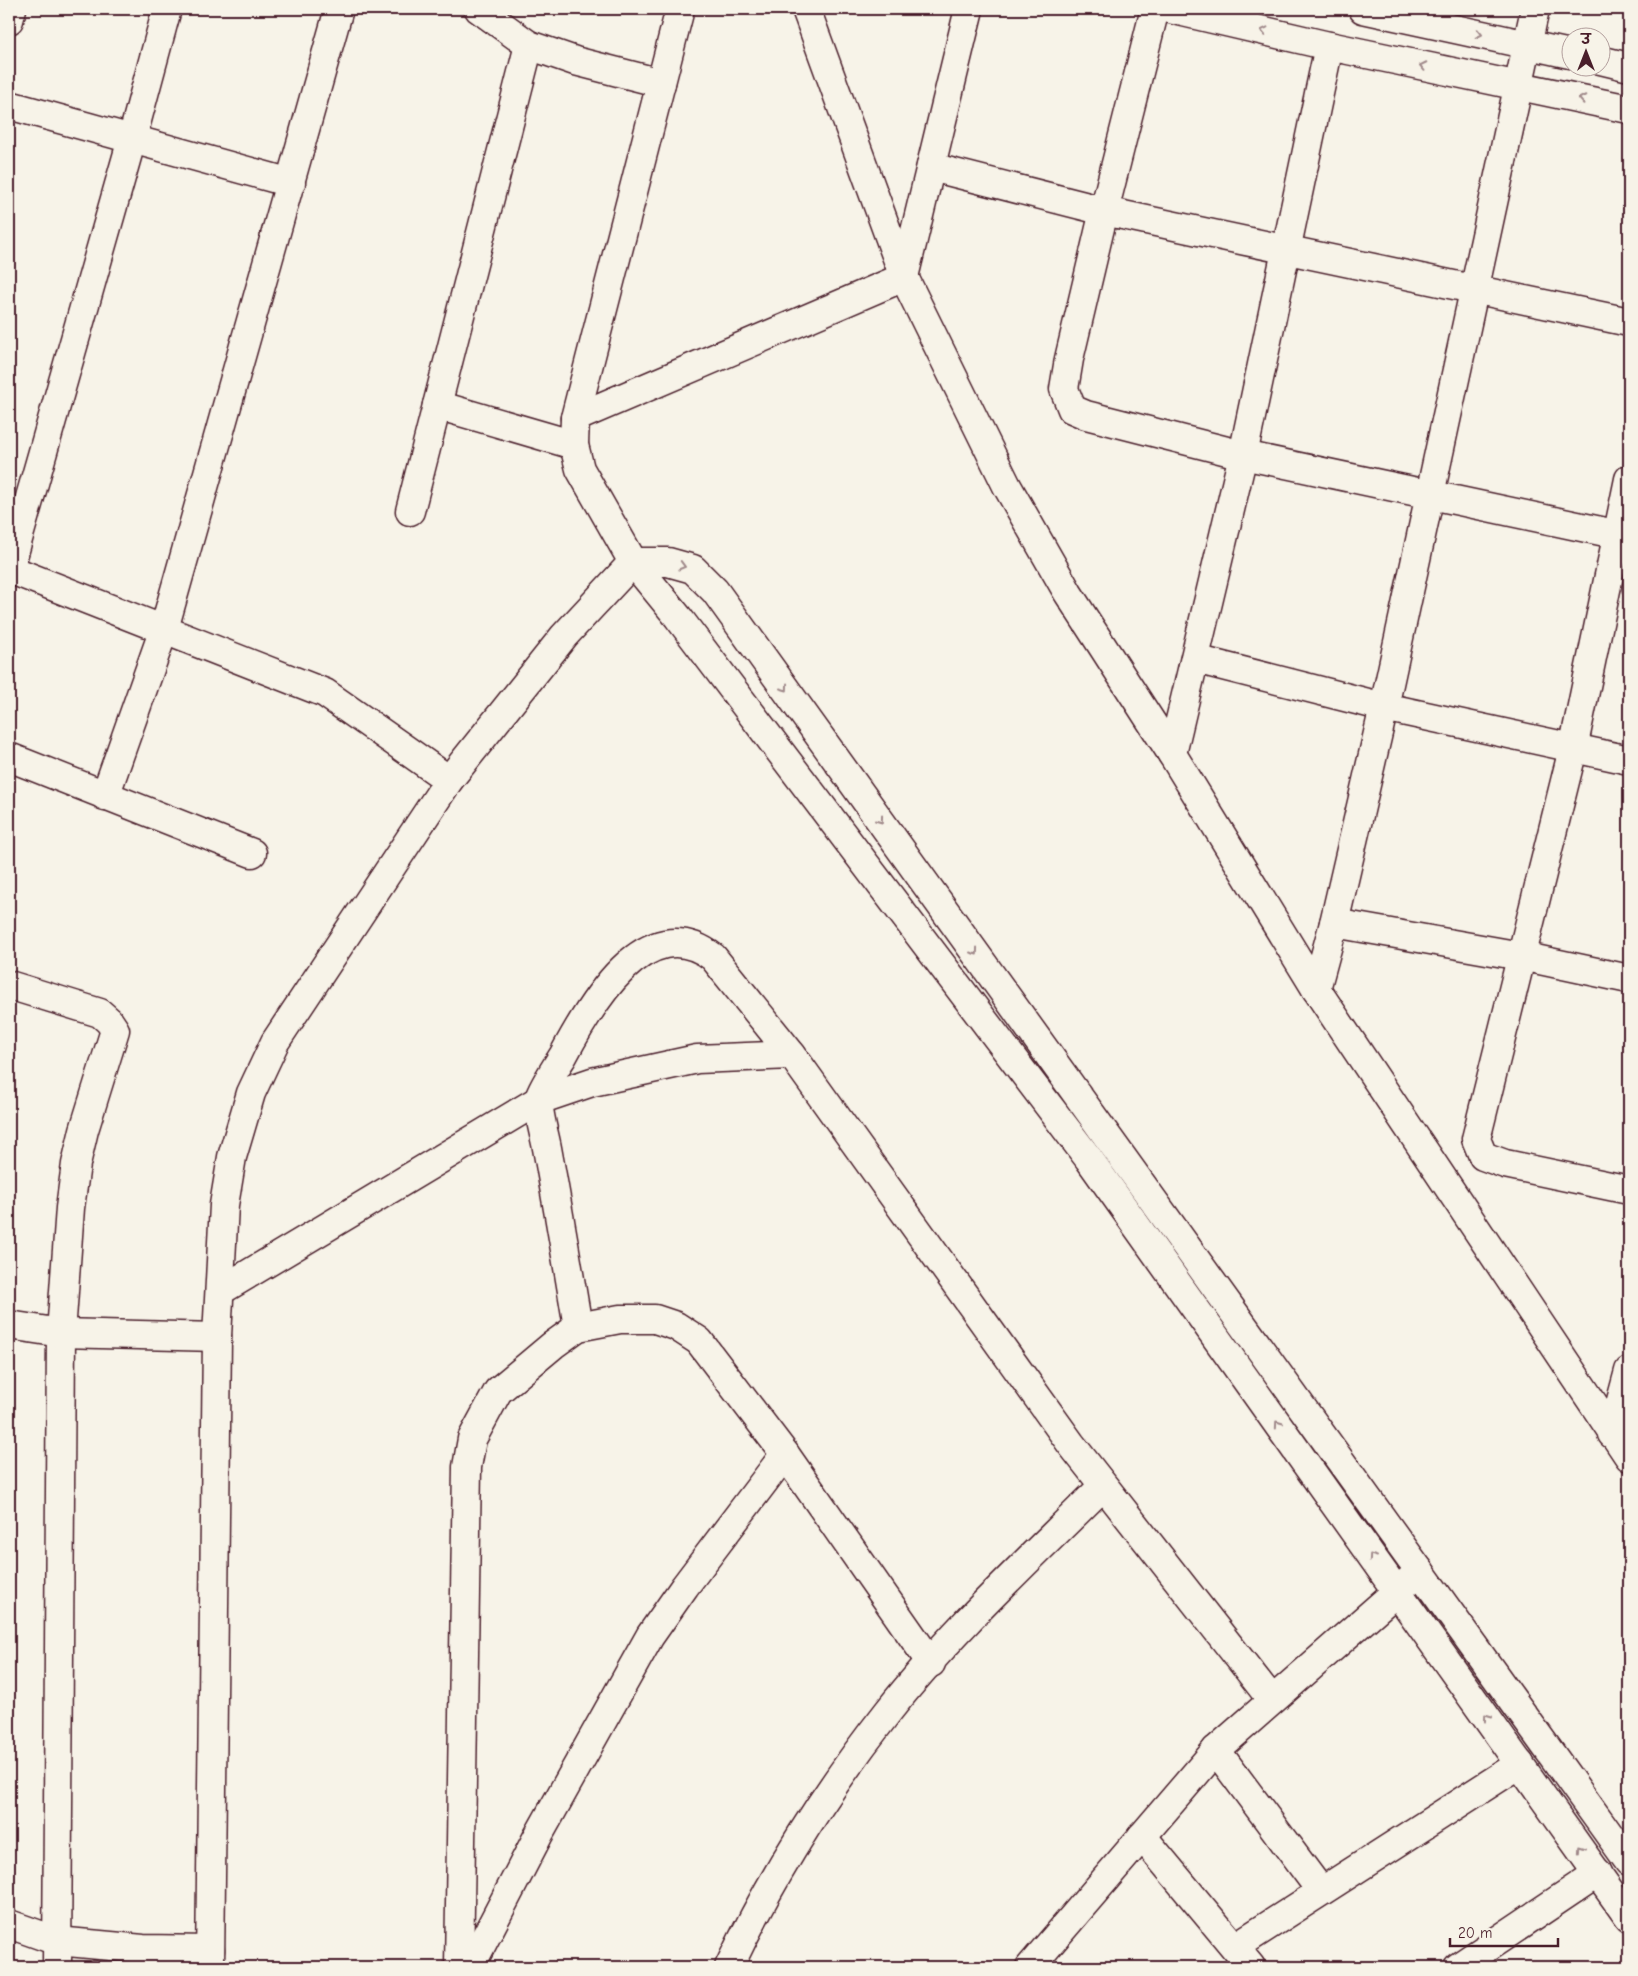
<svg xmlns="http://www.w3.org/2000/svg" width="1638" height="1976" font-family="'Comic Neue','Playpen Sans Deva',sans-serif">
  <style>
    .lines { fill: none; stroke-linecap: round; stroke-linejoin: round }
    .minor-casing { stroke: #4a1f2b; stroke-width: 31 }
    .tertiary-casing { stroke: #4a1f2b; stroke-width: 31 }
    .minor { stroke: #f7f3e8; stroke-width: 28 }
    .tertiary { stroke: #f7f3e8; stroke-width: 28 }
    .oneway { stroke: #a0898a }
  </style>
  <rect width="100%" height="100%" fill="#f7f3e8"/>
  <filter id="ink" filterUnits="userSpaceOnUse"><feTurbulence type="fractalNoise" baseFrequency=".02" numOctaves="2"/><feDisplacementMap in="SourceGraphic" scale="10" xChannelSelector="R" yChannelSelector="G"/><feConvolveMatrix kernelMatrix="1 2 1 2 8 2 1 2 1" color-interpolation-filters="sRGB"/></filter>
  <g filter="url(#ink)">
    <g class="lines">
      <g class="minor-casing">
        <g id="minor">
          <path d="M806,9L904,277L1007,486L1040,544L1068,593L1172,754L1316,989L1629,1457"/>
          <path d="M1155,9L1104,211L1069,359L1064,389L1072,409L1086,415L1243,455L1629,537"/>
          <path d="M1170,9L1329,46L1629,109"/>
          <path d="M1363,9L1570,54"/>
          <path d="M9,20L12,9"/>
          <path d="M529,45L575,61L661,83"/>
          <path d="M1600,60L1629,67"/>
          <path d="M9,105L291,183"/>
          <path d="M931,167L1104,211L1629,322"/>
          <path d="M437,405L574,445"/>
          <path d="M575,418L904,277L969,9"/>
          <path d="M1629,479L1573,749L1476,1139L1483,1156L1505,1164L1629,1190"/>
          <path d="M410,511L529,45L479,9"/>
          <path d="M633,562L580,469L574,445L575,418L680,9"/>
          <path d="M9,569L325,693L449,780"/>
          <path d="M9,571L132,139L167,9"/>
          <path d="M1195,659L1384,707L1629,760"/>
          <path d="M1172,754L1243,455L1329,46"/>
          <path d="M9,757L252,853"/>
          <path d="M105,796L164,629L339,9"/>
          <path d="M1334,923L1521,956L1629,979"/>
          <path d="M9,985L100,1013L109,1021L115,1030L84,1130L76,1164L70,1208L61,1333L57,1967"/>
          <path d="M1316,989L1334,923L1384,707L1535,9"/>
          <path d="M220,1291L539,1100L592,1082L697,1059L792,1055L1071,1444L1272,1700"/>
          <path d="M9,1325L61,1333L217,1337"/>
          <path d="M578,1327C568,1267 558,1208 547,1148C545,1137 537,1109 539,1099C542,1088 556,1067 563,1056C589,1007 646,906 713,957L792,1055"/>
          <path d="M1612,1434L1629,1371"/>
          <path d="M1216,1750L1321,1891"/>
          <path d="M1142,1836L1251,1967"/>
          <path d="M9,1924L57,1941L143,1949L210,1950"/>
          <path d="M1235,1947L1520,1764"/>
          <path d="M459,1967L467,1467L472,1439L498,1391L553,1345L578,1327L620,1319H655L676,1326L699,1341L785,1454L931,1663"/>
          <path d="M470,1967L538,1836L650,1636L685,1586L785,1454"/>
          <path d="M729,1967C771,1878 825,1792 887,1713C951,1631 1030,1559 1103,1486"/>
          <path d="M1030,1967L1216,1750L1420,1571"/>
          <path d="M1458,1967L1598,1873"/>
        </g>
      </g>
      <g class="tertiary-casing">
        <g id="tertiary">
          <path d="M633,562L678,617L1089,1159L1629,1918"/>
          <path d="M210,1967L217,1337L224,1205L232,1157L251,1093L275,1042L449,780L564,636L633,562H668L693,569L715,591L1629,1862"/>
        </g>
      </g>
      <use href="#minor" class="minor"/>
      <use href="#tertiary" class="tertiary"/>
    </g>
    <defs><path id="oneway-chevron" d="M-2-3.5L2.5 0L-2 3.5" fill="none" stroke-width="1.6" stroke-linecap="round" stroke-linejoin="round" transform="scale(1.25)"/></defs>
    <g class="oneway">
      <use href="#oneway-chevron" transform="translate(1264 31) rotate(-167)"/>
      <use href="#oneway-chevron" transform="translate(1479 34) rotate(12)"/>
      <use href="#oneway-chevron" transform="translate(1423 66) rotate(-168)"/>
      <use href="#oneway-chevron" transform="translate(1582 99) rotate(-168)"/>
      <use href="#oneway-chevron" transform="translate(682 566) rotate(16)"/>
      <use href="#oneway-chevron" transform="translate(785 688) rotate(54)"/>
      <use href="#oneway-chevron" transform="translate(880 820) rotate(54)"/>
      <use href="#oneway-chevron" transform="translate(975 952) rotate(54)"/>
      <use href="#oneway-chevron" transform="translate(1278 1424) rotate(-125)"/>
      <use href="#oneway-chevron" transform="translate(1372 1557) rotate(-125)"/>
      <use href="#oneway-chevron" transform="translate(1487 1717) rotate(-126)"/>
      <use href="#oneway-chevron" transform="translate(1581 1850) rotate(-125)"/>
    </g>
  </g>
  <rect width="1638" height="1976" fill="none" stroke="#f7f3e8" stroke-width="30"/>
  <rect x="15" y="15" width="1608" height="1946" fill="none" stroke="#4a1f2b" stroke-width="2" filter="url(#ink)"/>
  <g transform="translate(1586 52)"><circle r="24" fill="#f7f3e8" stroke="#b29e9c"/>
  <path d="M0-4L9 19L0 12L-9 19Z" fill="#4a1f2b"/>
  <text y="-8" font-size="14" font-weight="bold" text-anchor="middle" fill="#4a1f2b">उ</text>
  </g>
  <path d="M1450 1938v8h108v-8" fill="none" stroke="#4a1f2b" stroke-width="2.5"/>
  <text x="1458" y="1938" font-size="15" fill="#4a1f2b" stroke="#f7f3e8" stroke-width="4" paint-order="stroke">20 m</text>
</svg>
